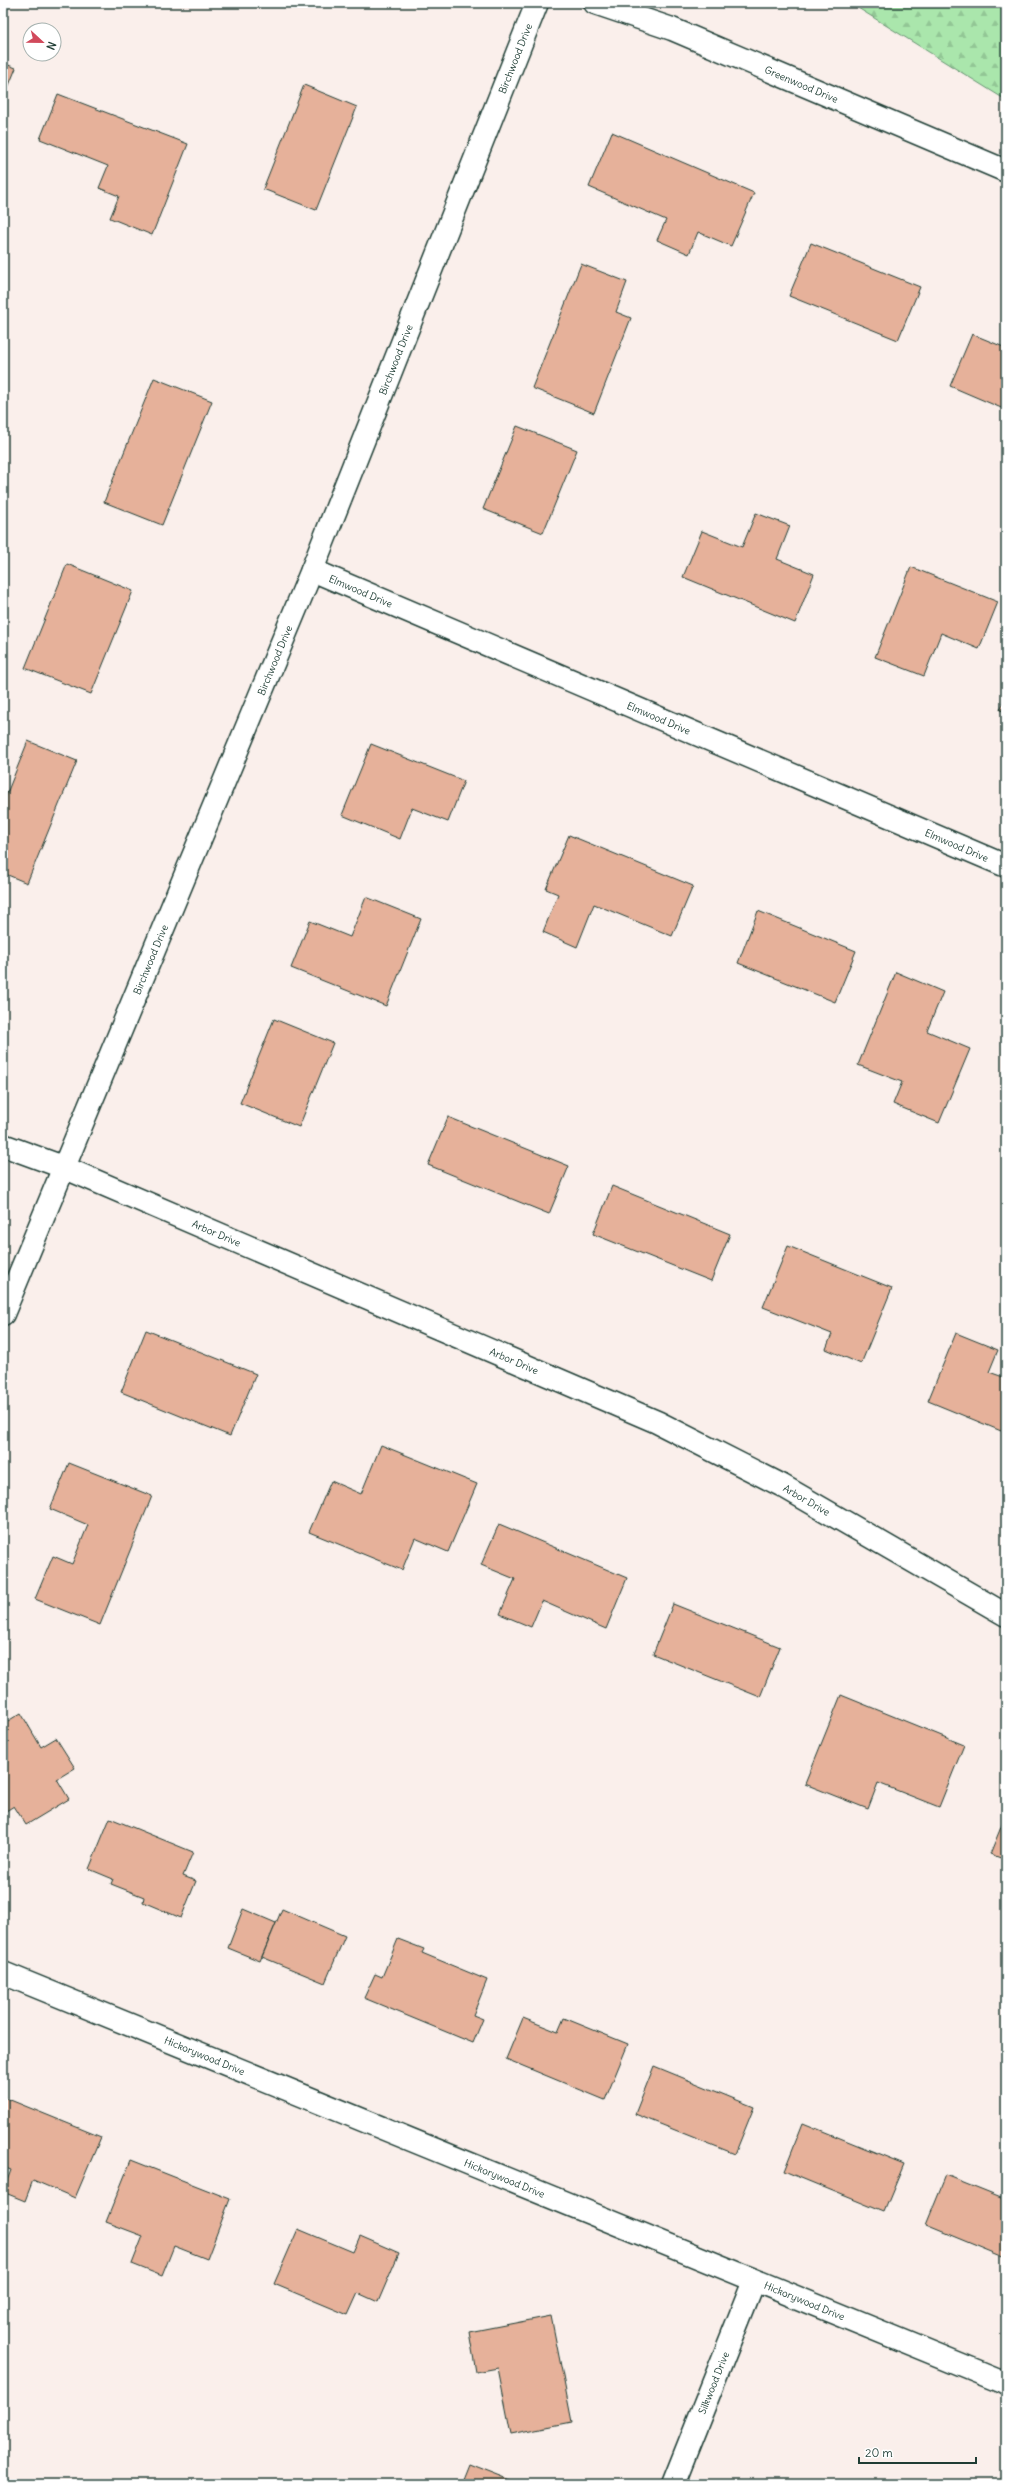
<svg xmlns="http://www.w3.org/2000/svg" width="1009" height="2487" font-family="Delius,sans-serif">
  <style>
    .forest { fill: url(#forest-firs); stroke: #649270 }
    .building { fill: #e6b19a; stroke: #1f3d34 }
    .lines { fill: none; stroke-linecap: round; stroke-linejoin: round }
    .minor-casing { stroke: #1f3d34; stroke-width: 25 }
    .minor { stroke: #fff; stroke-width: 22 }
    .labels { text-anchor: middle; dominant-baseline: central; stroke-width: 3; stroke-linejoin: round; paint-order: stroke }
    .street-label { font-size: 10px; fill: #1f3d34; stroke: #fff }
  </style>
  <defs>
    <pattern id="forest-firs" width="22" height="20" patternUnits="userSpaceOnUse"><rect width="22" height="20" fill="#aae6ac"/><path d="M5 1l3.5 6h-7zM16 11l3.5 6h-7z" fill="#92c695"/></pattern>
  </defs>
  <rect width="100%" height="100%" fill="#faefeb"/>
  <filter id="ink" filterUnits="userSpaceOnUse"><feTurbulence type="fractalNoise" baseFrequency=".025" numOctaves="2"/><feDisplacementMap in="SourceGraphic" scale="8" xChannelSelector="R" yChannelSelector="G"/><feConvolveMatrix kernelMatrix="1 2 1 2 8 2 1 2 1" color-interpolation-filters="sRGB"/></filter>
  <g filter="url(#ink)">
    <path class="forest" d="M850,3H1006V100Z"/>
    <g class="building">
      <path d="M3,63L16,68L3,100Z"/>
      <path d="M304,85L357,107L316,210L263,189Z"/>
      <path d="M58,94L188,144L152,235L110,218L119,196L99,188L108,166L40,139Z"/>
      <path d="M612,132L754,193L731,246L698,232L689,254L657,240L666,220L589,187Z"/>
      <path d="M811,243L920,287L898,340L789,296Z"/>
      <path d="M581,264L627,282L616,312L631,318L594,413L532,388Z"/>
      <path d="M972,334L1006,348V410L950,386Z"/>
      <path d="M154,378L212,401L162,525L104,502Z"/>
      <path d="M517,426L577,450L543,533L483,509Z"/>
      <path d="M756,513L790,526L777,559L814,574L795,623L683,577L702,531L742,547Z"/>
      <path d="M67,564L133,591L91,694L25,668Z"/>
      <path d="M911,567L998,602L979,649L941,633L924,676L875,657Z"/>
      <path d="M1006,695V712L1000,710Z"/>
      <path d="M28,741L77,761L27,883L3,873V803Z"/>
      <path d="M371,744L464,781L448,822L412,808L400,839L342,815Z"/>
      <path d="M569,835L693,886L672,936L594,904L577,947L543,932L558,894L546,889Z"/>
      <path d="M366,897L421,919L386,1006L291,968L310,921L350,937Z"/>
      <path d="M758,911L856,951L835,1002L738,963Z"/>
      <path d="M896,972L943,992L927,1031L970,1049L939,1123L893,1104L902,1082L858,1065Z"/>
      <path d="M274,1019L333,1043L299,1127L240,1103Z"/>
      <path d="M448,1117L569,1166L549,1214L428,1165Z"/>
      <path d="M612,1186L730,1234L711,1281L593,1234Z"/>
      <path d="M788,1246L892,1288L861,1364L826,1349L832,1334L763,1307Z"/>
      <path d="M146,1330L256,1374L230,1436L121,1392Z"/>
      <path d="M956,1333L998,1350L989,1372L1006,1378V1433L928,1401Z"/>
      <path d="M381,1445L477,1484L448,1552L415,1538L402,1570L309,1532L331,1481L361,1494Z"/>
      <path d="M69,1463L152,1496L100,1625L35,1599L53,1556L72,1564L88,1525L50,1509Z"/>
      <path d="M499,1524L627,1578L606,1629L542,1601L531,1627L500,1614L515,1579L481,1565Z"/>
      <path d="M673,1604L780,1647L760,1697L653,1654Z"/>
      <path d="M841,1695L964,1745L939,1807L878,1783L868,1809L805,1784Z"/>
      <path d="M21,1713L41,1747L56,1738L75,1768L57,1779L69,1799L26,1825L14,1806L6,1811L3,1805V1724Z"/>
      <path d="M1006,1815V1860L990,1854Z"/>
      <path d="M110,1818L193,1852L183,1876L196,1881L181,1918L143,1902L144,1897L111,1884L113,1879L89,1869Z"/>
      <path d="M243,1909L276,1923L260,1961L228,1948Z"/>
      <path d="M282,1909L345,1936L325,1983L262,1957Z"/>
      <path d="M398,1939L424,1949L422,1953L487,1980L473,2015L483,2019L473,2043L364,1998L375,1974L382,1977Z"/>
      <path d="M523,2018L558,2032L564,2018L628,2044L605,2100L506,2059Z"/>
      <path d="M654,2066L754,2107L735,2154L635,2114Z"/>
      <path d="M3,2097L101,2137L75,2198L33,2180L25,2201L3,2192L11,2170L3,2167Z"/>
      <path d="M803,2123L904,2164L884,2212L784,2171Z"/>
      <path d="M131,2160L230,2199L207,2259L174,2246L162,2276L132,2264L143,2236L106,2222Z"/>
      <path d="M946,2176L1006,2200V2258L926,2225Z"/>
      <path d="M298,2229L353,2252L360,2236L399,2253L378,2302L358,2293L348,2315L274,2284Z"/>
      <path d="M551,2316L572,2422L511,2434L498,2368L476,2372L469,2332Z"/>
      <path d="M469,2464L520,2484H461Z"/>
    </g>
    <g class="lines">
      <g class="minor-casing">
        <g id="minor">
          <path id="s1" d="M595,3L672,29L1006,171"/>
          <path id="s2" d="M312,570L1006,866"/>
          <path id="s3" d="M3,1145L63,1167L657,1422L781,1485L1006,1615"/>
          <path id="s4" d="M3,1314L312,570L537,3"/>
          <path id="s5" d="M3,1973L1006,2383"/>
          <path id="s6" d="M673,2484L754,2281"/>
        </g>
      </g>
      <use href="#minor" class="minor"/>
    </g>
  </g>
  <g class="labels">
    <g class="street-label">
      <text stroke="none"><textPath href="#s4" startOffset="1356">Birchwood Drive</textPath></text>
      <text stroke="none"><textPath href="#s1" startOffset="222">Greenwood Drive</textPath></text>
      <text stroke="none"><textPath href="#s4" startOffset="1032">Birchwood Drive</textPath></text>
      <text stroke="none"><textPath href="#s2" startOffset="53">Elmwood Drive</textPath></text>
      <text stroke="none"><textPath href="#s4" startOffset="708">Birchwood Drive</textPath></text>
      <text stroke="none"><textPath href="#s2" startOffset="377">Elmwood Drive</textPath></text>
      <text stroke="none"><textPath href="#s2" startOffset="701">Elmwood Drive</textPath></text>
      <text stroke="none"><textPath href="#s4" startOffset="384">Birchwood Drive</textPath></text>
      <text stroke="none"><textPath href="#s3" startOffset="231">Arbor Drive</textPath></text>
      <text stroke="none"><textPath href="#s3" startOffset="555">Arbor Drive</textPath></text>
      <text stroke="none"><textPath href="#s3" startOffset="879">Arbor Drive</textPath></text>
      <text stroke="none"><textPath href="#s5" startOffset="218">Hickorywood Drive</textPath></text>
      <text stroke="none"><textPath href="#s5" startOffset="542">Hickorywood Drive</textPath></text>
      <text stroke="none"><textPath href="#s5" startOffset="866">Hickorywood Drive</textPath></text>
      <text stroke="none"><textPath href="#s6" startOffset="109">Silkwood Drive</textPath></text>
    </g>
  </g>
  <rect width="1009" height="2487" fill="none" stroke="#fff" stroke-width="16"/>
  <rect x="8" y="8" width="993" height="2471" fill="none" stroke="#1f3d34" stroke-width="1.5" filter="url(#ink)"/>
  <g transform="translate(42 42) rotate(112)"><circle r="19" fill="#ffffff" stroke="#a5b1ae"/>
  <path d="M0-3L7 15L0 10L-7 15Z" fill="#d1495b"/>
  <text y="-6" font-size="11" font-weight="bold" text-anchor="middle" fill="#1f3d34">N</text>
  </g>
  <path d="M859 2457v6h117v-6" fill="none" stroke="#1f3d34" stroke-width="2"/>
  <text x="865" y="2457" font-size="12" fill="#1f3d34" stroke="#ffffff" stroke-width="3" paint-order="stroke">20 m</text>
</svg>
